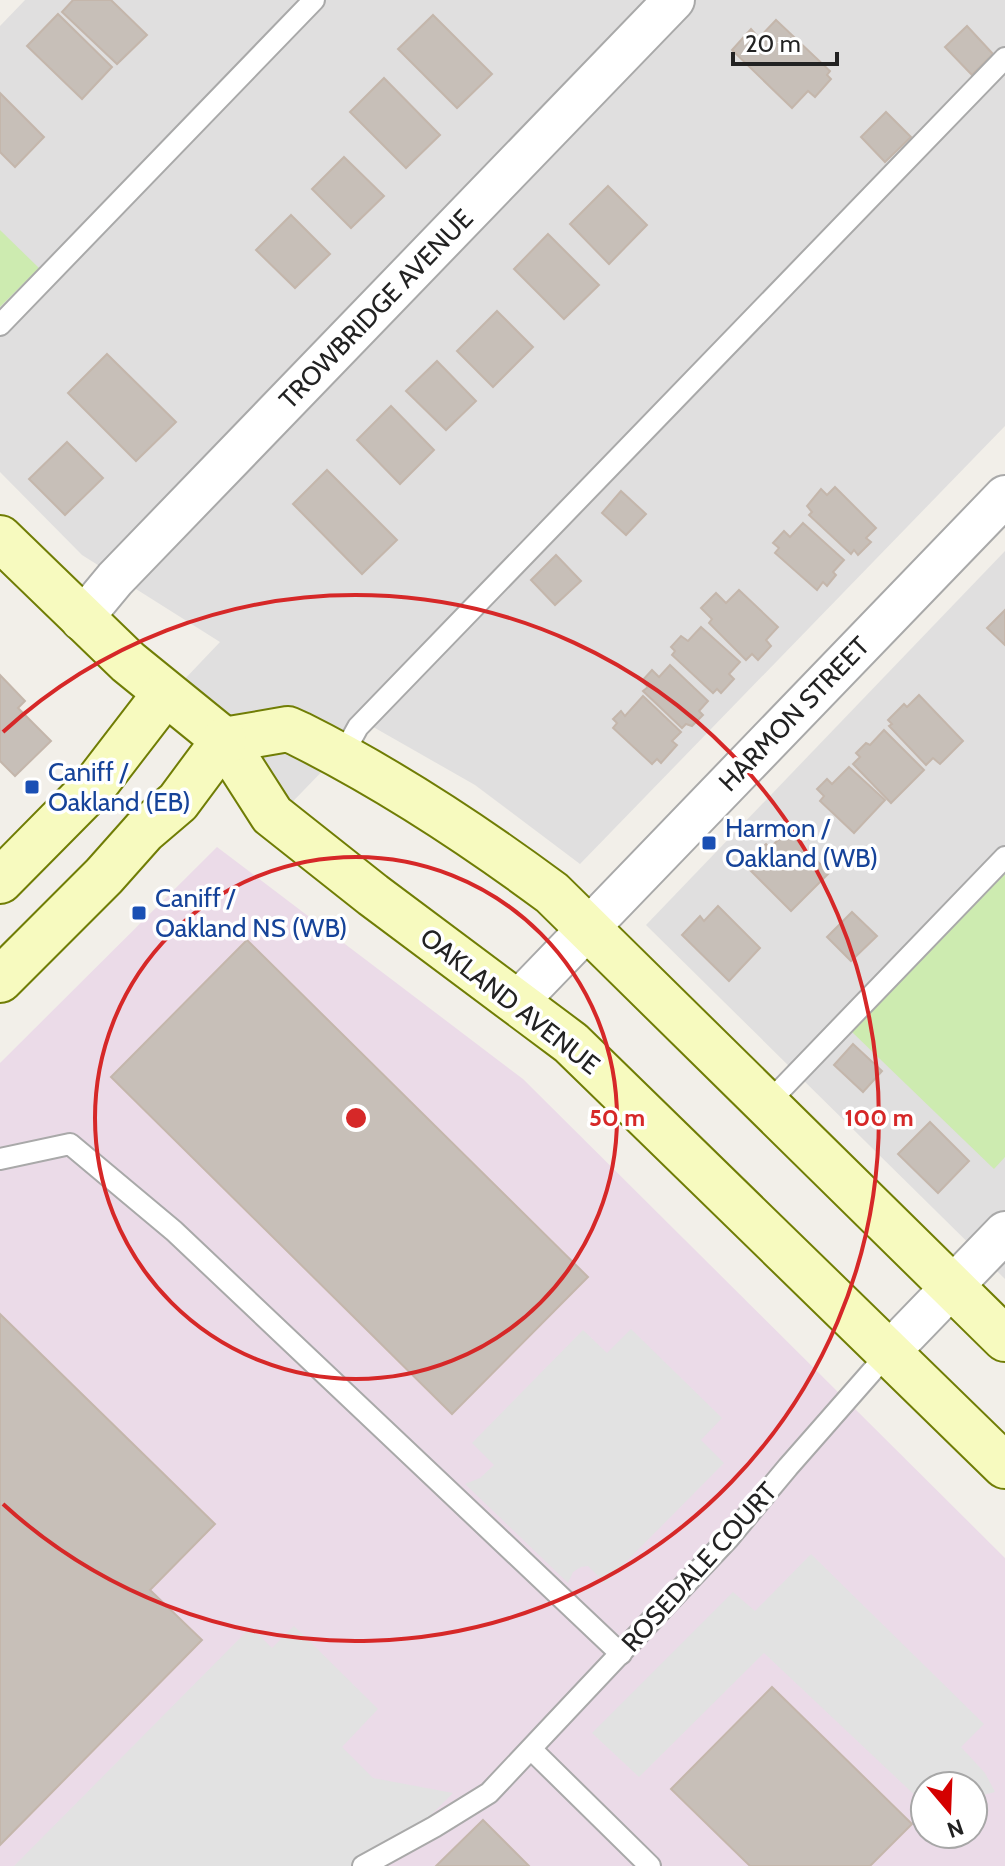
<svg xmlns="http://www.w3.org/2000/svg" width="1005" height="1866" font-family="Cabin,sans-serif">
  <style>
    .residential { fill: #e0dfdf }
    .industrial { fill: #ebdbe8; fill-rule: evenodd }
    .grass { fill: #cdebb0 }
    .parking { fill: #e2e2e2 }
    .building { fill: #c7bfb8; stroke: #c4b6ab; stroke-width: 2 }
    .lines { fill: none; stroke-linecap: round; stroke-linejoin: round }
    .lane-casing { stroke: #a9a9a9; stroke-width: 24 }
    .street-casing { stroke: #a9a9a9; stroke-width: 44 }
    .secondary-casing { stroke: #707d05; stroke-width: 48 }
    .lane { stroke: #fff; stroke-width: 20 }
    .street { stroke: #fff; stroke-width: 40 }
    .secondary { stroke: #f7fabf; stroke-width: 44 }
    .ring { fill: none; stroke: #d62828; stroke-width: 4 }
    .transit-dot { fill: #1a4fb4; stroke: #fff; stroke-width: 3 }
    .labels { text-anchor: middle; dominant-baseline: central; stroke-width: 7; stroke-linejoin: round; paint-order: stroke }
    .street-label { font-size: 26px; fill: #222; stroke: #fff }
    .transit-label { font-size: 26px; fill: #164399; stroke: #fff; text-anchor: start }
    .centre { fill: #d62828; stroke: #fff; stroke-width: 4 }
    .ring-label { font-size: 24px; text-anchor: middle; font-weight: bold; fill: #d62828; stroke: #fff; stroke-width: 7; stroke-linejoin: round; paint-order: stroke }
  </style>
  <rect width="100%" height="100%" fill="#f2efe9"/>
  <g class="residential">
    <path d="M25,0H1005V426L580,864L475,785L368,724L271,824L161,704L220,642L82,555L0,472V26Z"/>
    <path d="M1005,551V1279L646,925Z"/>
  </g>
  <path class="industrial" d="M217,847L523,1079L1005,1558V1866H0V1063ZM925,1786H973V1834H925Z"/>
  <g class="grass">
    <path d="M0,230L39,268L0,307Z"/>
    <path d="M1005,874V1157L994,1169L852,1032Z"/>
  </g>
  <g class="parking">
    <path d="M631,1329L722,1418L701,1440L724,1463L605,1583L588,1566L581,1567L573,1572L568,1583L465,1484L480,1478L494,1465L472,1443L583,1330L607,1353Z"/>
    <path d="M811,1554L984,1724L961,1747L985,1773L995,1792L973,1798V1786H954L944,1780L938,1786H925V1799L922,1802L764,1653L639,1777L592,1733L733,1592L755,1611Z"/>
    <path d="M294,1626L378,1709L342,1747L373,1778L453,1793L380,1866H14L251,1627L272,1648Z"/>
  </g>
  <g class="building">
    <path d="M73,0H111L147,35L117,64L62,12Z"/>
    <path d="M58,14L112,67L82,99L27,46Z"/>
    <path d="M433,15L492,74L457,108L398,49Z"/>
    <path d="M776,20L830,71L827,75L831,79L815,97L808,91L792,108L732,50L751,29L759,38Z"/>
    <path d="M967,26L993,54L972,75L945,47Z"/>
    <path d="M384,78L440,135L406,168L350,112Z"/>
    <path d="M0,93L44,137L15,167L0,152Z"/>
    <path d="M886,112L911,137L885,162L861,137Z"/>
    <path d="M344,157L384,196L351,228L312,189Z"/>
    <path d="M608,186L647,225L609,264L570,224Z"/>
    <path d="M291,215L330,254L295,288L256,250Z"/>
    <path d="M548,234L599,285L564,319L514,269Z"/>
    <path d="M497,311L533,347L493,387L457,351Z"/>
    <path d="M107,354L176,422L136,461L68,393Z"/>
    <path d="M437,361L476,401L446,430L406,391Z"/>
    <path d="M391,406L434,450L400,484L357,440Z"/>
    <path d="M67,442L103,478L65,515L29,479Z"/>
    <path d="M327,470L397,540L362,574L293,504Z"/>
    <path d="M835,487L876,528L866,538L871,542L858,555L854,550L851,554L809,515L812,512L807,506L821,489L827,495Z"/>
    <path d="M621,491L646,514L626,535L602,513Z"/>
    <path d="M803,523L844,560L833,572L836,575L827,586L823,582L817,590L775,553L779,548L773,543L784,531L790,537Z"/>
    <path d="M556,555L581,581L555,605L531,580Z"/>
    <path d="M739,590L778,627L766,640L771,646L758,660L752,654L746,660L709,623L712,619L701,608L716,593L726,603Z"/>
    <path d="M1005,610V645L987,628Z"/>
    <path d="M701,627L740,662L729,674L734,679L721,693L717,689L713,693L672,655L675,651L671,647L681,636L688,641Z"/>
    <path d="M670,665L708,701L699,711L703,715L692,726L686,724L682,728L643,691L648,687L642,681L652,670L659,677Z"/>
    <path d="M0,675L25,701L18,708L51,741L15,776L0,761Z"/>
    <path d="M919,695L963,741L940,764L933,758L926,765L889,726L892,724L888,720L904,704L907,707Z"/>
    <path d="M643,696L681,732L672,741L677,745L661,763L657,759L652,764L613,728L617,723L613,719L621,711L625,716Z"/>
    <path d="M884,730L924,770L891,803L853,764L860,757L856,753L866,743L870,745Z"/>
    <path d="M849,767L885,800L854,833L820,801L824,796L817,789L827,779L832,784Z"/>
    <path d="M787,831L829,873L791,911L741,861L749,854L756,860L761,854L758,851L766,844L770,848Z"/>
    <path d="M718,906L760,948L729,981L682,935L700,916L704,921Z"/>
    <path d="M852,912L877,936L851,961L827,937Z"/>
    <path d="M247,940L588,1277L452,1414L111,1077Z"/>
    <path d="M853,1044L882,1071L863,1092L834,1065Z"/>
    <path d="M930,1122L969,1161L938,1193L898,1154Z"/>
    <path d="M0,1314L215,1524L150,1590L202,1640L0,1845Z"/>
    <path d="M772,1687L912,1824L870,1866H750L671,1789Z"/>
    <path d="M483,1820L529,1866H436Z"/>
  </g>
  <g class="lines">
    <g class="lane-casing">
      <g id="lane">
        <path d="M0,325L314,0"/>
        <path d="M342,756L358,727L1005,58"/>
        <path d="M767,1104L1005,857"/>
        <path d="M0,1159L70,1144L174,1231L621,1654"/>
        <path d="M532,1750L650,1866"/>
        <path d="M363,1866L434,1827L489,1793L728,1539L788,1467L889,1352"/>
      </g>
    </g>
    <g class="street-casing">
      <g id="street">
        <path d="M81,620L115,579L674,0"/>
        <path d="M518,1001L1005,496"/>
        <path d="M889,1352L1005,1232"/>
      </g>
    </g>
    <g class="secondary-casing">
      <g id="secondary">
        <path d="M0,538L128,662L224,740L272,815L373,895L571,1043L1005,1466"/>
        <path d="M224,740L288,729L299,734C389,779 471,833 552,893L1005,1339"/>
        <path d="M0,881L95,785L165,694"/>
        <path d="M0,980L104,876L144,831L178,802L224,740"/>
      </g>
    </g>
    <use href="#lane" class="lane"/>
    <use href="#street" class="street"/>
    <use href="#secondary" class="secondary"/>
  </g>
  <g class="ring">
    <circle cx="356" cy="1118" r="261"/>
    <path d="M3 732A523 523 0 1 1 3 1504"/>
  </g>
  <g class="transit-dot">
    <rect x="24" y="779" width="16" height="16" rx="4"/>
    <rect x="701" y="835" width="16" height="16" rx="4"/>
    <rect x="131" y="905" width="16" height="16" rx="4"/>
  </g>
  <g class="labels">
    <g class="street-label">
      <text transform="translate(376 309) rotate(-46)">TROWBRIDGE AVENUE</text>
      <text transform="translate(794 714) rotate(-46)">HARMON STREET</text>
      <text transform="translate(510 1001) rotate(38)">OAKLAND AVENUE</text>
      <text transform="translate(699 1567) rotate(-48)">ROSEDALE COURT</text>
    </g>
    <g class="transit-label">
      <text x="48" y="772">Caniff /<tspan x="48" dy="30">Oakland (EB)</tspan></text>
      <text x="725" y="828">Harmon /<tspan x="725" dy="30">Oakland (WB)</tspan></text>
      <text x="155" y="898">Caniff /<tspan x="155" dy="30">Oakland NS (WB)</tspan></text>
    </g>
  </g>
  <circle cx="356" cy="1118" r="12" class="centre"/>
  <g class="ring-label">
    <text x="617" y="1126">50 m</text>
    <text x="879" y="1126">100 m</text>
  </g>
  <g transform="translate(949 1810) rotate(161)"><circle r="38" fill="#ffffff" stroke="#a7a7a7" stroke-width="2"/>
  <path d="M0-6L14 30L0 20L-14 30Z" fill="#d40000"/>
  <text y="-12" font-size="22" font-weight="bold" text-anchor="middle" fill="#222222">N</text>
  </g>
  <path d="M733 52v12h104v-12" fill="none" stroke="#222222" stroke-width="4"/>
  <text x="745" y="52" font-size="24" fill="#222222" stroke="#ffffff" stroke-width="6" paint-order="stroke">20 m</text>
</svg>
